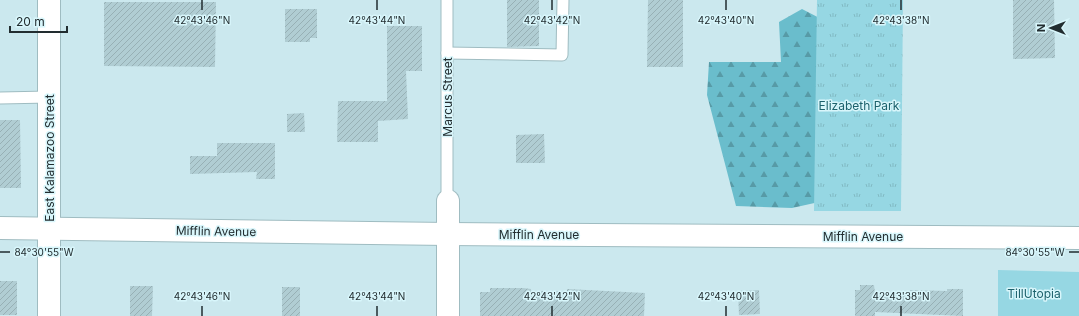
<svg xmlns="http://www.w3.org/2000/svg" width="1079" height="316" font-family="Inter,sans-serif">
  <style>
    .forest { fill: url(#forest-firs) }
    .park { fill: url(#park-tufts) }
    .garden { fill: #96d7e3 }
    .building { fill: url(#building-hatch) }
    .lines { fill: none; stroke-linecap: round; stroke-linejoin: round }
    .service-casing { stroke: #9fbcc1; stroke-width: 13 }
    .minor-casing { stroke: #9fbcc1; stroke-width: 24 }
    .tertiary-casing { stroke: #9fbcc1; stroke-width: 24 }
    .service { stroke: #fff; stroke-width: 11 }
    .minor { stroke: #fff; stroke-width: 22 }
    .tertiary { stroke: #fff; stroke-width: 22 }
    .ticks { fill: none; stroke: #222d30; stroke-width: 1.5 }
    .labels { text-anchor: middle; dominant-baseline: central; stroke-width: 3; stroke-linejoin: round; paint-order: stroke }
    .street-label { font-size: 12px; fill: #222d30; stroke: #d8f6fb }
    .park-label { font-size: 12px; fill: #1c616c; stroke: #d8f6fb }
    .ticks-label { font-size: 10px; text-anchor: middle; fill: #222d30; stroke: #d8f6fb; stroke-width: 3; stroke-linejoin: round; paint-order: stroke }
  </style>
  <defs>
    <pattern id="forest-firs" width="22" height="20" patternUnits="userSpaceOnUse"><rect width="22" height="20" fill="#6abdcc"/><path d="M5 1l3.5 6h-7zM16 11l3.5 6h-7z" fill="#579aa6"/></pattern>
    <pattern id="park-tufts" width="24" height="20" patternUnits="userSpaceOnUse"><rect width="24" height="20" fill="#96d7e3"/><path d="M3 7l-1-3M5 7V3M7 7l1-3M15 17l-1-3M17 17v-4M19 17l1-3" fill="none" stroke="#81b9c3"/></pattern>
    <pattern id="building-hatch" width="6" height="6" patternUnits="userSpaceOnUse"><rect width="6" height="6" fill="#b0cdd3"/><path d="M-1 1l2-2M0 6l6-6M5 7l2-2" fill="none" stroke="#97b0b5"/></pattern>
  </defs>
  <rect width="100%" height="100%" fill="#cbe8ee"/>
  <path class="forest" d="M802,9L833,25L855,194L792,208L736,206L707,95L709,62H781L779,22Z"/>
  <path class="park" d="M817,0H903L901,211H814Z"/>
  <path class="garden" d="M998,270L1079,272V316H998Z"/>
  <g class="building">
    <path d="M507,0H539V46L507,47Z"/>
    <path d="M648,0H683V67H647Z"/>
    <path d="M1013,0H1054L1055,58L1013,59Z"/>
    <path d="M104,2H216L215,67L104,66Z"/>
    <path d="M285,9H317V38H310V42H285Z"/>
    <path d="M387,26H422V71H406L408,119L378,121V142H337L338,101H387Z"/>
    <path d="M304,113L305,132H287V114Z"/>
    <path d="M0,120H20L21,188H0Z"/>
    <path d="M544,134L545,163H516V135Z"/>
    <path d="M217,143H275V179H256L257,172L190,174V156H217Z"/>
    <rect x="0" y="281" width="17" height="34"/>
    <path d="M860,285H874L875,293L910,294V290L947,291V289H963V316L875,312V316H855V290H860Z"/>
    <path d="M130,286H153L152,316H130Z"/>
    <rect x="282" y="287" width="18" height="29"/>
    <path d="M490,288H523L531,289V291H567V289L645,293L644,316H480V292H490Z"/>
    <path d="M759,290L760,314L739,315L738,291Z"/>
  </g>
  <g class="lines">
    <g class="service-casing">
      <g id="service">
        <path d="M447,0V195"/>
        <path d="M447,53L562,55L563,0"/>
        <path d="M0,98L49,97"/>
      </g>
    </g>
    <g class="minor-casing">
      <g id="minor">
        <path d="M0,228L448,234L1079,238"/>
        <path d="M448,316V201"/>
      </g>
    </g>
    <g class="tertiary-casing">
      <path id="tertiary" d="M49,316V0"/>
    </g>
    <use href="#service" class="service"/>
    <use href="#minor" class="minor"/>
    <use href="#tertiary" class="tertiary"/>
  </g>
  <path class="ticks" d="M202,0V10M377,0V10M552,0V10M726,0V10M901,0V10M0,252H10M1069,252H1079M202,306V316M377,306V316M552,306V316M726,306V316M901,306V316"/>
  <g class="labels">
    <g class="street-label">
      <text transform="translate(447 97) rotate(-90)">Marcus Street</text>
      <text transform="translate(49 158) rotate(-90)">East Kalamazoo Street</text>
      <text transform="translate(216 231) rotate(1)">Mifflin Avenue</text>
      <text x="539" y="234">Mifflin Avenue</text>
      <text x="863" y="236">Mifflin Avenue</text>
    </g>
    <g class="park-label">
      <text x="859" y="105">Elizabeth Park</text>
      <text x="1034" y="293">TillUtopia</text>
    </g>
  </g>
  <g class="ticks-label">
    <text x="202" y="24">42°43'46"N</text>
    <text x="377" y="24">42°43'44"N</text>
    <text x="552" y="24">42°43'42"N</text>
    <text x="726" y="24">42°43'40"N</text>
    <text x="901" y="24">42°43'38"N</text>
    <text x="1035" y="256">84°30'55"W</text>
    <text x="44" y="256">84°30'55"W</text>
    <text x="202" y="300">42°43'46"N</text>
    <text x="377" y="300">42°43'44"N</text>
    <text x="552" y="300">42°43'42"N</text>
    <text x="726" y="300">42°43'40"N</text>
    <text x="901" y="300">42°43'38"N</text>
  </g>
  <g transform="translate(1051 28) rotate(270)" stroke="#d8f6fb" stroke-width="3" paint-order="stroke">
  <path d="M0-3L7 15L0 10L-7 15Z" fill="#222d30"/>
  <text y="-6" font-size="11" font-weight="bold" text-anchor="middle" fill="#222d30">N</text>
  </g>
  <path d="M10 26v6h57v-6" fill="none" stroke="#222d30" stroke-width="2"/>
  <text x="16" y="26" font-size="12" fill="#222d30" stroke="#d8f6fb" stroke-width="3" paint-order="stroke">20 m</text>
</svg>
